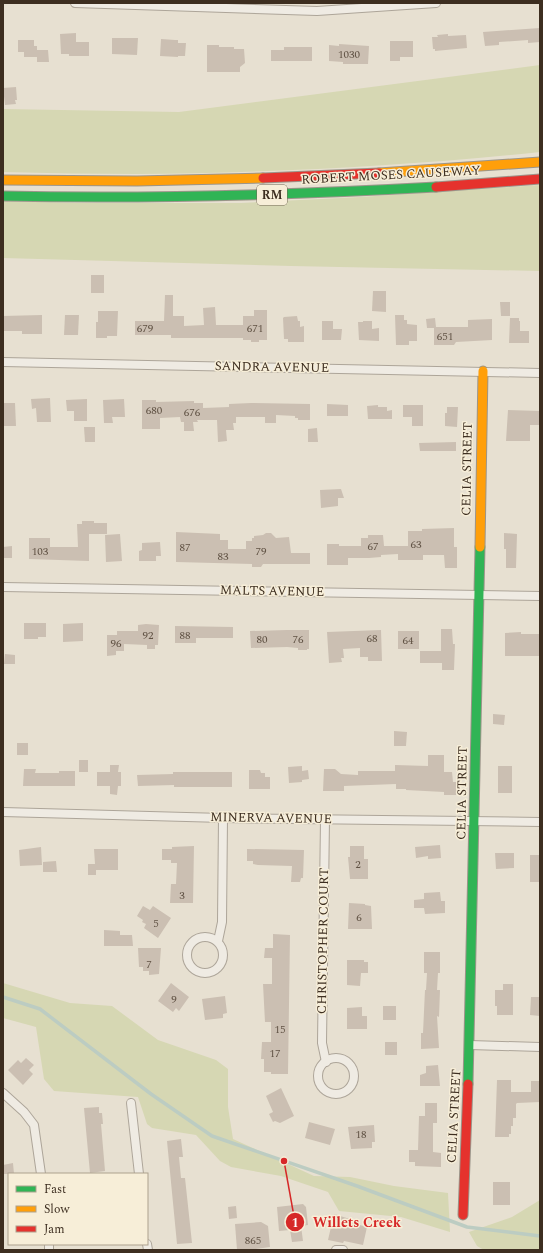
<svg xmlns="http://www.w3.org/2000/svg" width="543" height="1253" font-family="Spectral,serif">
  <style>
    .green { fill: #d6d7b3 }
    .lines { fill: none; stroke-linecap: round; stroke-linejoin: round }
    .stream { stroke: #bcccc2; stroke-width: 3.5 }
    .building { fill: #cbbfb2 }
    .street-casing { stroke: #ada599; stroke-width: 10 }
    .fast-casing { stroke: #9c958a; stroke-width: 11 }
    .slow-casing { stroke: #9c958a; stroke-width: 11 }
    .jam-casing { stroke: #9c958a; stroke-width: 11 }
    .street { stroke: #efebe3; stroke-width: 8 }
    .fast { stroke: #30b455; stroke-width: 9 }
    .slow { stroke: #ff9f0a; stroke-width: 9 }
    .jam { stroke: #e5322d; stroke-width: 9 }
    .labels { text-anchor: middle; dominant-baseline: central; stroke-width: 3; stroke-linejoin: round; paint-order: stroke }
    .number-label { font-size: 11px; fill: #605244 }
    .shield { fill: #f7eed8; stroke: #756857; stroke-width: 1 }
    .shield-label { font-size: 12px; font-weight: bold; fill: #3d2e20 }
    .street-label { font-size: 13px; fill: #3d2e20; stroke: #f7eed8 }
    .leader { fill: none; stroke: #d62828; stroke-width: 1.5 }
    .callout-dot { fill: #d62828; stroke: #f7eed8; stroke-width: 1.5 }
    .mark-label { font-size: 12px; text-anchor: middle; font-weight: bold; fill: #fff }
    .callout-label { font-size: 14px; text-anchor: middle; font-weight: bold; fill: #d62828; stroke: #f7eed8; stroke-width: 3; stroke-linejoin: round; paint-order: stroke }
  </style>
  <rect width="100%" height="100%" fill="#e7e0d1"/>
  <g class="green">
    <path d="M540,65V152C406,166 271,173 136,174C92,174 47,173 3,172V109L179,112Z"/>
    <path d="M540,185V271L291,266L3,258V201L75,203H241L361,197Z"/>
    <path d="M3,983L70,1003L112,1006L158,1040L216,1060L228,1069V1107L233,1139L314,1176L350,1177L394,1186L448,1193L450,1232L401,1217L339,1211L328,1192L281,1176L231,1167L220,1161L196,1135L152,1128L147,1124L138,1097L54,1091L44,1079L36,1027L3,1018Z"/>
    <path d="M540,1200V1250H484L477,1246L469,1232L512,1217Z"/>
  </g>
  <g class="lines">
    <path class="stream" d="M3,997L40,1009L151,1094L212,1136L357,1186L467,1227L540,1236"/>
  </g>
  <g class="building">
    <path d="M540,28V42L528,43V40L499,42V45L485,46L483,32Z"/>
    <path d="M76,33V42H89V56H69V54H61L60,34Z"/>
    <path d="M448,34V36L466,35L467,48L435,51V49H433L432,37H438L437,35Z"/>
    <path d="M112,38H138L137,55L112,54Z"/>
    <path d="M161,39L175,40H178V43H186L185,56H178V57L160,56Z"/>
    <path d="M18,40H34V46H37V50H48L49,62H37V57H24V52H18Z"/>
    <path d="M390,41H413V57H400V61H390Z"/>
    <path d="M339,44L369,46L368,64H343V62L329,61V45L339,46Z"/>
    <path d="M207,45H219V47H234V49H244L245,63L240,67V72H207Z"/>
    <path d="M284,47H312V61H271V50H284Z"/>
    <path d="M16,87L17,100H15L16,104L5,105L3,88Z"/>
    <rect x="91" y="275" width="13" height="18"/>
    <path d="M373,291H386V312L372,311Z"/>
    <path d="M165,295H173V316H184V326L204,325L203,308L215,307L216,325H243V316H254V310H267V340H259V342H251V340H243V338H171V335H135V321H164Z"/>
    <path d="M500,302H510V316H501Z"/>
    <path d="M98,311H118L117,336H107V338H96V322H98Z"/>
    <path d="M42,315V334H22V331H3V316Z"/>
    <path d="M65,315H79L78,335H64Z"/>
    <path d="M395,315H404V320H407V324L417,325V341H409V345H396Z"/>
    <path d="M297,316L298,321H300V327L304,326V342H288V339H284L283,318L284,317Z"/>
    <path d="M435,318L436,327H468V320L492,319V340L456,342L454,345H434V328H427L426,319Z"/>
    <path d="M510,318H519V321H520V331H529V343H509Z"/>
    <path d="M322,321H333V329H342L341,340H322Z"/>
    <path d="M363,321H372V329L379,328V341L359,340L358,322H363Z"/>
    <path d="M50,398L51,422H37L36,408L32,409L31,399Z"/>
    <path d="M87,399V421H74V411H67L66,400Z"/>
    <path d="M124,399L125,417H112L113,423H104L103,400Z"/>
    <path d="M142,400H156V402L194,401V403H203V408L229,407V404L251,403L310,404V420H298V418H295V416L276,415V423H265V417H236V423H233L234,430H226L227,441L218,442L217,420H197L198,422H193L194,431H184V422H181L180,417L160,418V429H142Z"/>
    <path d="M3,403H15L16,426H3Z"/>
    <path d="M327,404L348,405V416H327Z"/>
    <path d="M378,405V407H387V411L392,410V419H368L367,406Z"/>
    <path d="M403,405H423V426H412V417H403Z"/>
    <path d="M447,407H458L457,427L445,426V413H447Z"/>
    <path d="M508,410L540,411V425H530V441H506Z"/>
    <path d="M84,427H95V442H85Z"/>
    <path d="M317,428L318,442H308V429Z"/>
    <path d="M456,442V451H420L419,443Z"/>
    <path d="M341,489L344,498H338V506L321,508L320,490Z"/>
    <path d="M82,521H94V523H107V534H89V561L29,559V538H50V547H78L77,524H82Z"/>
    <path d="M454,528V547H457V568H445L444,555H423V560H398V554L381,555V557L369,558H348V565H327V544H339V546H361V538H368V535H383L384,546H408V531H422V529Z"/>
    <path d="M176,532L220,534V540H228V549H246V541H252V538H254V536L263,535L266,533H271L276,538L289,537L291,553H310V564H263L261,567H252V564L176,562Z"/>
    <path d="M504,533L517,534L516,568H506V549H504Z"/>
    <path d="M120,534L122,561L106,562L105,535Z"/>
    <path d="M160,542L161,556H156V561H139V551L142,550V543Z"/>
    <path d="M12,546V558H3V547Z"/>
    <path d="M24,623H46V637H38V639H24Z"/>
    <path d="M83,623V641L63,642V624Z"/>
    <path d="M146,624L159,625L158,645H155V649H147V645L124,644V651H116V655L107,656V635H117V631H138V625Z"/>
    <path d="M175,626L233,627V638H196V643H175Z"/>
    <path d="M441,629H452L453,644H455L454,670H442V663H420V651H441Z"/>
    <path d="M287,630H309V649H307V650H298V648L287,647L251,648L250,631Z"/>
    <path d="M381,630L382,661H368V657H360V648L343,649L344,658H341L342,662L329,663L327,632Z"/>
    <rect x="398" y="631" width="21" height="18"/>
    <path d="M521,632V634H540V656H505V633Z"/>
    <path d="M5,654L15,655V664H4Z"/>
    <path d="M493,714L505,715L504,725L493,724Z"/>
    <path d="M394,731L407,732L406,746H394Z"/>
    <rect x="17" y="743" width="11" height="12"/>
    <path d="M428,755H444V772H452L453,782H457L456,795H444V792L406,790V789H396V784L344,786V791H323L324,769H335L341,774L358,775V771H395V765L428,766Z"/>
    <rect x="79" y="760" width="9" height="12"/>
    <path d="M110,765H119L118,772H121V786H118L117,795L110,794V786H97V772H110Z"/>
    <path d="M302,766V771L308,770L309,779L302,780V782L289,783L288,767Z"/>
    <rect x="498" y="766" width="14" height="27"/>
    <path d="M24,769H36L35,773H59V771H75V786H23Z"/>
    <path d="M249,770H260L261,773H265V777H270V789H249Z"/>
    <path d="M173,772H232V787H174V785L138,786L137,775L173,774Z"/>
    <path d="M440,845L441,858L428,859V856L416,858L415,847Z"/>
    <path d="M194,846L193,903H170L171,884H176L177,863H171V860H162V849H172V847Z"/>
    <path d="M350,846H364V859H368V879H350L348,857H350Z"/>
    <path d="M41,847L42,865L20,866L19,850Z"/>
    <path d="M94,849H118V870H96V875H88V864H95Z"/>
    <path d="M247,849L304,850L303,878H301L300,882H291L292,866L258,865L253,864V861H247Z"/>
    <path d="M495,853H514V868L496,869Z"/>
    <rect x="530" y="855" width="10" height="27"/>
    <path d="M56,861L57,872H43V862Z"/>
    <path d="M440,892L441,901H445V913L425,914L424,908H414V900L424,899V893Z"/>
    <path d="M349,903L365,904V905L371,906L372,929H348Z"/>
    <path d="M143,906L150,910L153,906L171,918L158,938L144,928L146,924L142,922L143,920L137,916Z"/>
    <path d="M104,930L120,931V935H132L133,946H104Z"/>
    <path d="M273,934L290,935L288,1074H271V1072H264V1059H261L262,1042H271V1022H265L263,984H272V958H264L265,948H273Z"/>
    <path d="M138,948H161L159,974L149,975V971H143V967H139Z"/>
    <path d="M424,952H440V973H438L437,990H440L439,1017L437,1016L439,1048L421,1049V1033H423L425,990H426L427,973H424Z"/>
    <path d="M347,960H364V962H368V973H361L360,986L347,985Z"/>
    <path d="M171,983L189,997L179,1011L176,1008L173,1012L158,1001Z"/>
    <path d="M503,984H513V1015H497V1006H495V990H503Z"/>
    <path d="M225,996L227,1013L223,1014V1018L205,1020L202,999Z"/>
    <path d="M531,997H540V1016L530,1015Z"/>
    <rect x="383" y="1006" width="13" height="14"/>
    <path d="M362,1007V1016H367V1029H347V1008Z"/>
    <rect x="385" y="1042" width="12" height="13"/>
    <path d="M26,1058L34,1065L29,1070L33,1074L23,1085L8,1070L18,1060L21,1063Z"/>
    <path d="M438,1065L440,1086H420V1075L426,1073V1066Z"/>
    <path d="M497,1080H511V1092H531V1081H540V1102L517,1103L516,1104V1118H513V1126H511V1134H509V1137H495Z"/>
    <path d="M281,1088L294,1116L280,1123L275,1121L273,1122L269,1114L273,1112L266,1096Z"/>
    <path d="M425,1103H437V1123H433V1152L441,1153V1167L415,1166V1162H409V1150H418L419,1116H425Z"/>
    <path d="M99,1107V1113H102L103,1124H101L105,1171L90,1173L84,1108Z"/>
    <path d="M309,1122L335,1129L330,1145L305,1138Z"/>
    <path d="M374,1125L375,1142H372V1148L351,1149L348,1127Z"/>
    <path d="M181,1139L183,1157H179L181,1178H185L192,1243L177,1244L167,1141Z"/>
    <path d="M13,1163L14,1174H3V1165Z"/>
    <rect x="493" y="1182" width="17" height="23"/>
    <path d="M303,1204L306,1207L308,1225L301,1226L303,1241L292,1242L290,1230L279,1231L277,1207Z"/>
    <path d="M236,1206L237,1218L229,1219L228,1207Z"/>
    <path d="M334,1214L356,1221V1224L367,1227L363,1245L344,1241L343,1243L328,1240Z"/>
    <path d="M261,1222L268,1226L270,1247L248,1250H237L235,1224Z"/>
  </g>
  <g class="lines">
    <g class="street-casing">
      <g id="street">
        <path d="M75,3L317,11L436,3"/>
        <path d="M3,362L540,373"/>
        <path d="M3,587L540,596"/>
        <path d="M3,812L223,818L540,822"/>
        <path d="M325,819L322,1043L326,1062"/>
        <circle cx="205" cy="955" r="18"/>
        <path d="M218,941L222,922L223,818"/>
        <path d="M470,1045L540,1047"/>
        <circle cx="336" cy="1076" r="18"/>
        <path d="M3,1093L24,1112L34,1125L41,1174"/>
        <path d="M131,1103L139,1174"/>
        <path d="M49,1244V1250"/>
        <path d="M147,1244L148,1250"/>
        <path d="M336,1250H343"/>
      </g>
    </g>
    <g class="fast-casing">
      <g id="fast">
        <path d="M3,196C147,199 292,195 436,187"/>
        <path d="M468,1084L480,547"/>
      </g>
    </g>
    <g class="slow-casing">
      <g id="slow">
        <path d="M379,173L540,162"/>
        <path d="M3,180L137,181L263,178"/>
        <path d="M480,547L483,371"/>
      </g>
    </g>
    <g class="jam-casing">
      <g id="jam">
        <path d="M263,178L379,173"/>
        <path d="M436,187L540,179"/>
        <path d="M463,1215L468,1084"/>
      </g>
    </g>
    <use href="#street" class="street"/>
    <use href="#fast" class="fast"/>
    <use href="#slow" class="slow"/>
    <use href="#jam" class="jam"/>
  </g>
  <g class="labels">
    <g class="number-label">
      <text x="349" y="54">1030</text>
      <text x="145" y="328">679</text>
      <text x="255" y="328">671</text>
      <text x="445" y="336">651</text>
      <text x="154" y="410">680</text>
      <text x="192" y="412">676</text>
      <text x="416" y="544">63</text>
      <text x="373" y="546">67</text>
      <text x="185" y="547">87</text>
      <text x="40" y="551">103</text>
      <text x="261" y="551">79</text>
      <text x="223" y="556">83</text>
      <text x="148" y="635">92</text>
      <text x="185" y="635">88</text>
      <text x="372" y="638">68</text>
      <text x="262" y="639">80</text>
      <text x="298" y="639">76</text>
      <text x="408" y="640">64</text>
      <text x="116" y="643">96</text>
      <text x="358" y="864">2</text>
      <text x="182" y="895">3</text>
      <text x="359" y="917">6</text>
      <text x="156" y="923">5</text>
      <text x="149" y="964">7</text>
      <text x="174" y="999">9</text>
      <text x="280" y="1029">15</text>
      <text x="275" y="1053">17</text>
      <text x="361" y="1134">18</text>
      <text x="253" y="1240">865</text>
    </g>
    <rect class="shield" x="257" y="185" width="30" height="20" rx="3"/>
    <g class="shield-label">
      <text x="272" y="195">RM</text>
    </g>
    <g class="street-label">
      <text transform="translate(391 175) rotate(-3)">ROBERT MOSES CAUSEWAY</text>
      <text transform="translate(272 367) rotate(1)">SANDRA AVENUE</text>
      <text transform="translate(467 469) rotate(-89)">CELIA STREET</text>
      <text transform="translate(272 591) rotate(1)">MALTS AVENUE</text>
      <text transform="translate(462 793) rotate(-89)">CELIA STREET</text>
      <text transform="translate(271 818) rotate(1)">MINERVA AVENUE</text>
      <text transform="translate(323 941) rotate(-89)">CHRISTOPHER COURT</text>
      <text transform="translate(454 1116) rotate(-87)">CELIA STREET</text>
    </g>
  </g>
  <path class="leader" d="M284 1161L295 1222"/>
  <g class="callout-dot">
    <circle cx="284" cy="1161" r="4"/>
    <circle cx="295" cy="1222" r="10"/>
  </g>
  <g class="mark-label">
    <text x="295" y="1227">1</text>
  </g>
  <g class="callout-label">
    <text x="357" y="1227">Willets Creek</text>
  </g>
  <rect width="543" height="1253" fill="none" stroke="#3d2e20" stroke-width="8"/>
  <rect x="8" y="1173" width="140" height="72" fill="#f7eed8" stroke="#ada18e"/>
  <rect x="16" y="1186" width="20" height="6" fill="#30b455" stroke="#ada18e"/>
  <text x="44" y="1193" font-size="12" fill="#3d2e20">Fast</text>
  <rect x="16" y="1206" width="20" height="6" fill="#ff9f0a" stroke="#ada18e"/>
  <text x="44" y="1213" font-size="12" fill="#3d2e20">Slow</text>
  <rect x="16" y="1226" width="20" height="6" fill="#e5322d" stroke="#ada18e"/>
  <text x="44" y="1233" font-size="12" fill="#3d2e20">Jam</text>
</svg>
